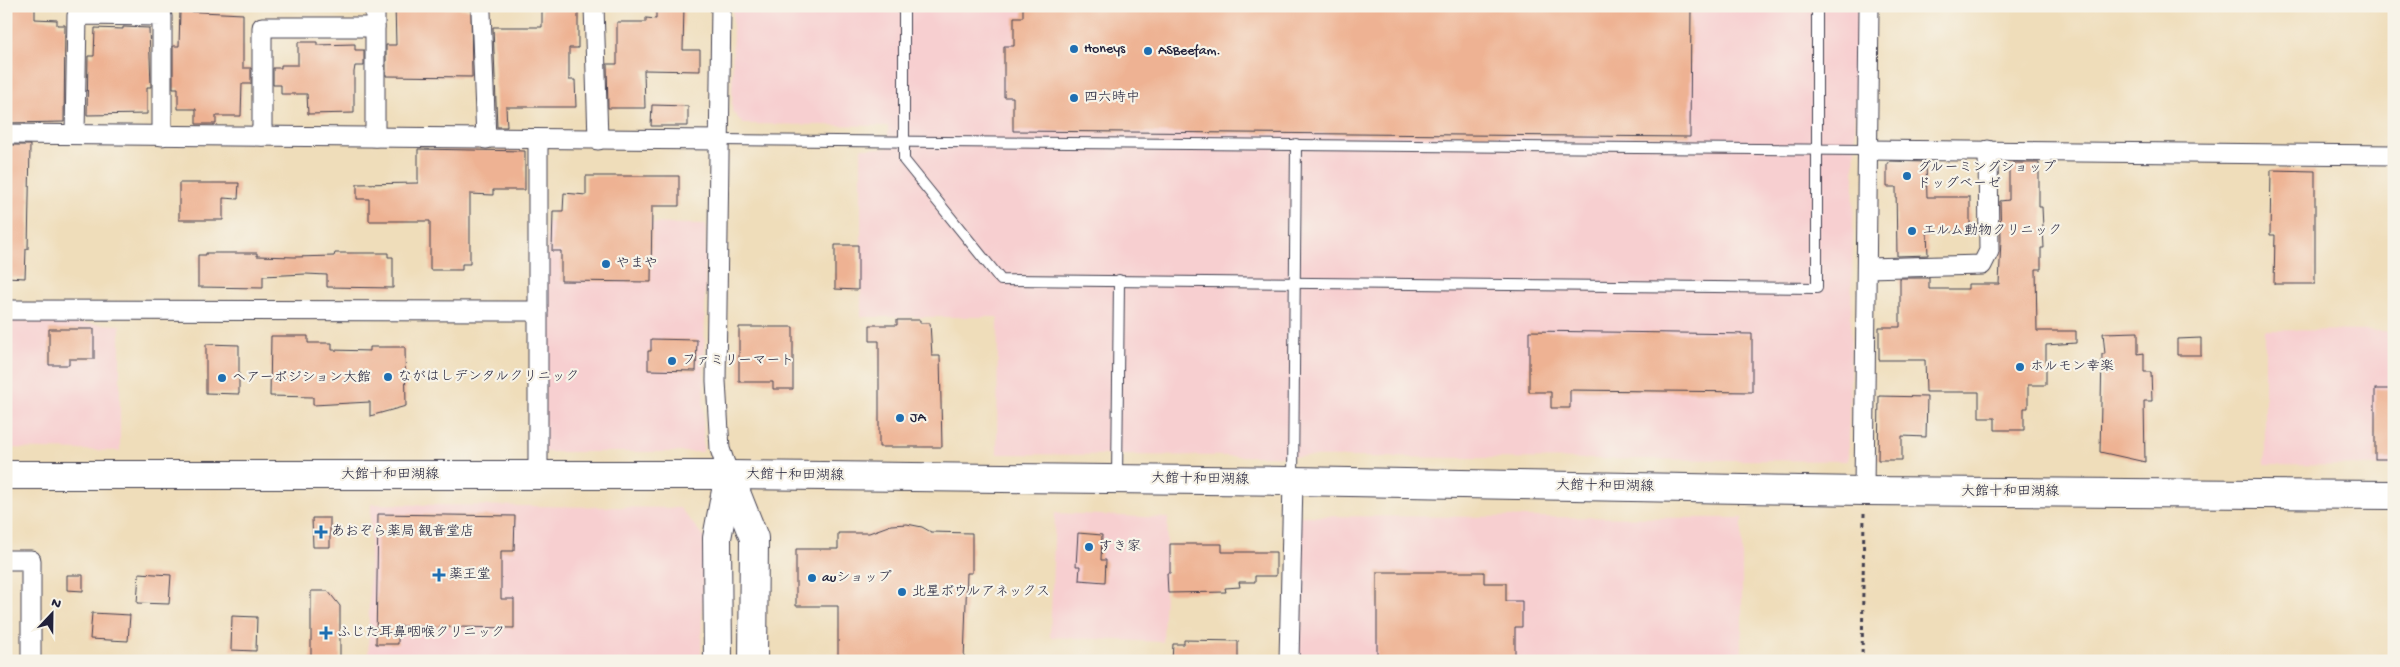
<svg xmlns="http://www.w3.org/2000/svg" width="2400" height="667" font-family="'Gochi Hand','Klee One',sans-serif">
  <style>
    .built { fill: #f7cfd0 }
    .building { fill: #eeb293 }
    .lines { fill: none; stroke-linecap: round; stroke-linejoin: round }
    .lane-casing { stroke: #413e4e; stroke-width: 12 }
    .street-casing { stroke: #413e4e; stroke-width: 21 }
    .secondary-casing { stroke: #413e4e; stroke-width: 30 }
    .primary-casing { stroke: #413e4e; stroke-width: 30 }
    .path { stroke: #413e4e; stroke-width: 3; stroke-dasharray: 4 4; stroke-linecap: butt }
    .lane { stroke: #fff; stroke-width: 10 }
    .street { stroke: #fff; stroke-width: 19 }
    .secondary { stroke: #fff; stroke-width: 28 }
    .primary { stroke: #fff; stroke-width: 28 }
    .poi-dot { fill: #1f6fb2; stroke: #f7f3e8; stroke-width: 2 }
    .labels { text-anchor: middle; dominant-baseline: central; stroke-width: 4.5; stroke-linejoin: round; paint-order: stroke }
    .poi-label { font-size: 14px; fill: #22223b; stroke: #f7f3e8; text-anchor: start }
    .street-label { font-size: 14px; fill: #22223b; stroke: #f7f3e8 }
  </style>
  <rect width="100%" height="100%" fill="#f7f3e8"/>
  <filter id="ink" filterUnits="userSpaceOnUse"><feTurbulence type="fractalNoise" baseFrequency=".02" numOctaves="2"/><feDisplacementMap in="SourceGraphic" scale="10" xChannelSelector="R" yChannelSelector="G"/><feConvolveMatrix kernelMatrix="1 2 1 2 8 2 1 2 1" color-interpolation-filters="sRGB"/></filter>
  <filter id="wash" filterUnits="userSpaceOnUse"><feTurbulence type="fractalNoise" baseFrequency=".0096" numOctaves="4" result="noise"/><feDisplacementMap in="SourceGraphic" scale="20" xChannelSelector="R" yChannelSelector="G"/><feGaussianBlur stdDeviation="1.12" result="paint"/><feColorMatrix in="noise" values="0 0 0 0 0 0 0 0 0 0 0 0 0 0 0 0 0 1.4 0 .05"/><feComposite in="paint" operator="in"/></filter>
  <g filter="url(#wash)">
    <rect width="100%" height="100%" fill="#efddba"/>
    <g class="built">
      <path d="M733,6H1858L1848,461L997,454L998,317H861V148H888V126L743,124L732,111Z"/>
      <path d="M547,222L706,224L703,452H544Z"/>
      <path d="M6,320L120,325V451L6,448Z"/>
      <path d="M2265,330L2394,331V466L2265,465Z"/>
      <path d="M371,504L680,508L704,537L701,661H368Z"/>
      <path d="M1055,513L1168,518L1163,642L1050,637Z"/>
      <path d="M1298,516L1742,518V661H1296Z"/>
    </g>
    <g id="blocks">
      <g class="building">
        <path d="M11,6H35V19L57,20V25H65L64,122L6,123V35H8V10H11Z"/>
        <path d="M395,6L471,9L472,77L386,76V45H396Z"/>
        <path d="M542,6H578V48H569V80H575L576,107H506L507,127H497L493,27H542Z"/>
        <path d="M656,6H684L683,50H700V71L644,70L645,108H608L607,64H617V22H646V18L656,19Z"/>
        <path d="M1023,6H1691L1690,137L1013,131V97H1004V46H1014V17H1023Z"/>
        <path d="M180,11L243,14V68H251V84H242L241,116H216V124H196V109H178V88H173V46H179Z"/>
        <path d="M123,27L149,28L151,87H147V114L87,115L88,56H94L95,28L123,29Z"/>
        <path d="M298,42H317V45L355,44V50H364V66H355L354,72V113L308,114L307,94H281V85H273V68H281V65H298Z"/>
        <path d="M652,105L688,106V126H651Z"/>
        <path d="M6,145H30L28,249H26L25,278L6,277Z"/>
        <path d="M418,149L525,151V190H493V195L470,194V264H462V270H430V221H369V199H357V184L418,183Z"/>
        <path d="M1890,161L1926,162L1927,197H1970V232H1927L1928,255L1897,256L1896,187H1887V165Z"/>
        <path d="M2012,163H2039V207H2042L2044,248H2041V269H2036L2037,331H2076V343L2046,345V385H2028V408H2024V430H1995V418H1979V392H1926L1925,360H1879V327H1900V278H1929V289H1968V284H1999L2001,239L2000,201L2009,200V168H2012Z"/>
        <path d="M2271,170L2315,171V284H2274L2275,235H2270Z"/>
        <path d="M586,176H679V206H652L651,282L561,281V251H552L553,211H563L564,193L586,195Z"/>
        <path d="M179,183H239L238,199L223,198V220H179Z"/>
        <path d="M835,245H858V290L835,289Z"/>
        <path d="M206,253H257V256L295,257L334,256L335,253H388V257H393V288L327,287V275L306,274L263,276V288L198,287V255H206Z"/>
        <path d="M897,320H920V323H930L932,356H940L942,447H879V341H870V325H897Z"/>
        <path d="M739,327H793V389H773V382H739Z"/>
        <path d="M49,329H94V359H69V365H49Z"/>
        <path d="M1529,331L1752,334V392L1570,390V408H1551V392H1529Z"/>
        <path d="M2138,332V354L2144,353V372H2151L2152,401H2144L2145,462L2100,452L2102,354H2105L2103,333Z"/>
        <path d="M271,336H308V343H332V350L370,351V347H405L406,406L370,416V402L313,405V397L270,396Z"/>
        <path d="M2201,338V355H2177V339Z"/>
        <path d="M651,339L697,340L696,371L648,370V351H651Z"/>
        <path d="M206,344L239,345V394L206,393Z"/>
        <rect x="2375" y="389" width="19" height="70"/>
        <path d="M1879,396L1927,397L1926,437L1902,436V460H1878Z"/>
        <path d="M378,514L515,516L514,551H501V599H514V628L398,626V644H376Z"/>
        <path d="M312,518H330V547H313Z"/>
        <path d="M907,524L922,527L931,532L972,533V573H967L964,661H838V606H796V549H838V533H869L891,525Z"/>
        <path d="M1078,533L1102,535L1101,560H1106L1105,582L1079,580L1080,566H1076Z"/>
        <path d="M1170,544H1222V552H1276V576H1255V582H1239L1240,587L1225,588L1226,592L1168,593L1167,573H1170Z"/>
        <path d="M1377,572H1484V583H1506V601H1522V627H1515V661H1377Z"/>
        <path d="M139,573L171,575L169,604L137,603Z"/>
        <path d="M67,575H83V591L67,590Z"/>
        <path d="M311,591H328L340,606V661H311Z"/>
        <path d="M92,613L130,615L128,641L90,639Z"/>
        <path d="M232,616L257,617L256,651L231,650Z"/>
        <path d="M1184,640L1238,641V661H1172L1173,644H1184Z"/>
      </g>
    </g>
  </g>
  <g filter="url(#ink)">
    <use href="#blocks" fill-opacity="0" stroke="#413e4e" stroke-width="1"/>
    <g class="lines">
      <g class="lane-casing">
        <g id="lane">
          <path d="M904,6V160L1001,280L1817,288V6"/>
          <path d="M720,140L1867,150"/>
          <path d="M1117,479L1119,280"/>
          <path d="M1293,481L1296,144"/>
        </g>
      </g>
      <g class="street-casing">
        <g id="street">
          <path d="M594,6L598,140"/>
          <path d="M721,6L716,381L720,449L729,475"/>
          <path d="M481,12L486,139"/>
          <path d="M6,134L720,140"/>
          <path d="M75,134L77,15L162,16V136"/>
          <path d="M262,136V27H375"/>
          <path d="M375,137V6"/>
          <path d="M1867,150L2394,155"/>
          <path d="M1867,268L1982,265L1989,251L1988,150"/>
          <path d="M6,310L538,311"/>
          <path d="M538,475V139"/>
          <path d="M1864,491L1869,6"/>
          <path d="M6,560H31V661"/>
          <path d="M1289,661L1293,481"/>
        </g>
      </g>
      <g class="secondary-casing">
        <g id="secondary">
          <path d="M729,475L754,538L753,661"/>
          <path d="M718,661L717,538L729,475"/>
        </g>
      </g>
      <g class="primary-casing">
        <path id="primary" d="M6,475H729L1293,481L1864,491L2394,495"/>
      </g>
      <path class="path" d="M1862,661L1864,514"/>
      <use href="#lane" class="lane"/>
      <use href="#street" class="street"/>
      <use href="#secondary" class="secondary"/>
      <use href="#primary" class="primary"/>
    </g>
  </g>
  <g class="poi-dot">
    <circle cx="1074" cy="49" r="5"/>
    <circle cx="1148" cy="51" r="5"/>
    <circle cx="1074" cy="98" r="5"/>
    <circle cx="1907" cy="176" r="5"/>
    <circle cx="1912" cy="231" r="5"/>
    <circle cx="606" cy="264" r="5"/>
    <circle cx="672" cy="361" r="5"/>
    <circle cx="2020" cy="367" r="5"/>
    <circle cx="388" cy="377" r="5"/>
    <circle cx="222" cy="378" r="5"/>
    <circle cx="900" cy="418" r="5"/>
    <path d="M318.5 524.5h5v5h5v5h-5v5h-5v-5h-5v-5h5z"/>
    <circle cx="1089" cy="547" r="5"/>
    <path d="M436.5 567.5h5v5h5v5h-5v5h-5v-5h-5v-5h5z"/>
    <circle cx="812" cy="578" r="5"/>
    <circle cx="902" cy="592" r="5"/>
    <path d="M323.5 625.5h5v5h5v5h-5v5h-5v-5h-5v-5h5z"/>
  </g>
  <g class="labels">
    <g class="poi-label">
      <text x="1084" y="49">Honeys</text>
      <text x="1158" y="51">ASBeefam.</text>
      <text x="1084" y="98">四六時中</text>
      <text x="1917" y="168">グルーミングショップ<tspan x="1917" dy="16">ドッグベーゼ</tspan></text>
      <text x="1922" y="231">エルム動物クリニック</text>
      <text x="616" y="264">やまや</text>
      <text x="682" y="361">ファミリーマート</text>
      <text x="2030" y="367">ホルモン幸楽</text>
      <text x="398" y="377">ながはしデンタルクリニック</text>
      <text x="232" y="378">ヘアーポジション大館</text>
      <text x="910" y="418">JA</text>
      <text x="331" y="532">あおぞら薬局 観音堂店</text>
      <text x="1099" y="547">すき家</text>
      <text x="449" y="575">薬王堂</text>
      <text x="822" y="578">auショップ</text>
      <text x="912" y="592">北星ボウルアネックス</text>
      <text x="337" y="633">ふじた耳鼻咽喉クリニック</text>
    </g>
    <g class="street-label">
      <text x="390" y="475">大館十和田湖線</text>
      <text transform="translate(795 476) rotate(1)">大館十和田湖線</text>
      <text transform="translate(1200 480) rotate(1)">大館十和田湖線</text>
      <text transform="translate(1605 487) rotate(1)">大館十和田湖線</text>
      <text x="2010" y="492">大館十和田湖線</text>
    </g>
  </g>
  <rect width="2400" height="667" fill="none" stroke="#f7f3e8" stroke-width="25"/>
  <g transform="translate(52 614) rotate(22)" stroke="#f7f3e8" stroke-width="4" paint-order="stroke">
  <path d="M0-4L9 19L0 12L-9 19Z" fill="#22223b"/>
  <text y="-8" font-size="14" font-weight="bold" text-anchor="middle" fill="#22223b">N</text>
  </g>
</svg>
